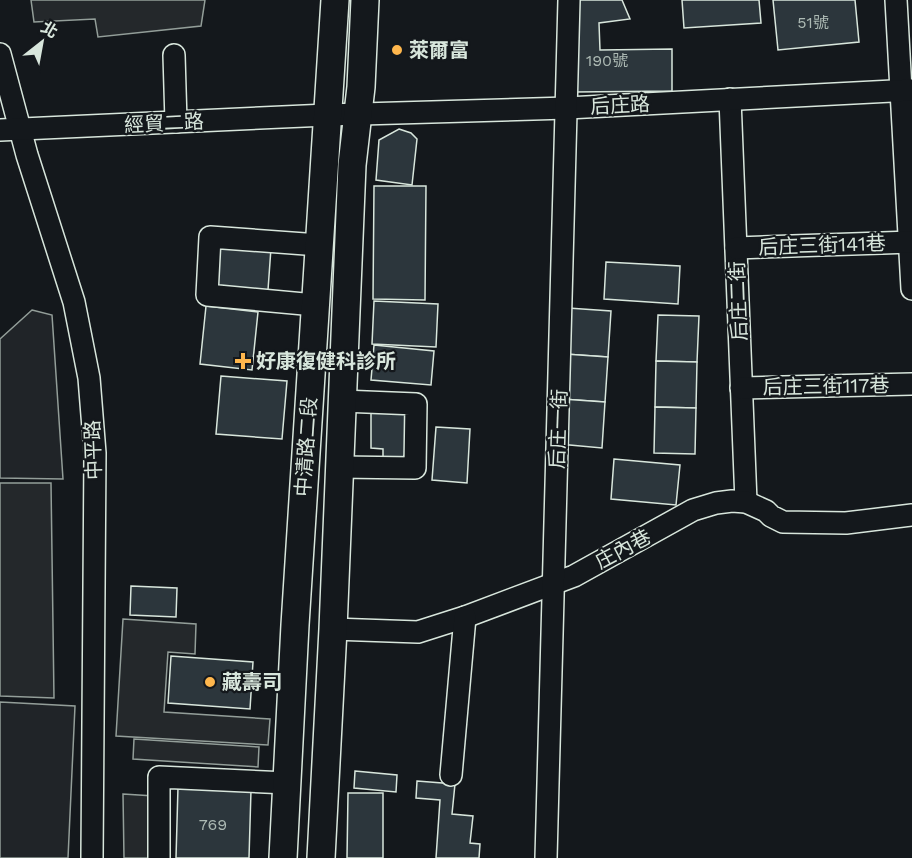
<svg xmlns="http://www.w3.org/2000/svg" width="912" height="858" font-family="'Work Sans','Noto Sans TC',sans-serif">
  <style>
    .green { fill: #202428; stroke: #939e99; stroke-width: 1.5 }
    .parking { fill: #24282b; stroke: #939e99; stroke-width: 1.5 }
    .building { fill: #2c363c; stroke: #d8e6dc; stroke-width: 1.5 }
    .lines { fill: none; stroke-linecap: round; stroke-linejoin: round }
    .minor-casing { stroke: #d8e6dc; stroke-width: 24 }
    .major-casing { stroke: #d8e6dc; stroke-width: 30 }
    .minor { stroke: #14181c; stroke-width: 21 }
    .major { stroke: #14181c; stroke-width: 27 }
    .poi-dot { fill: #ffb74d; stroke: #14181c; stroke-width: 2 }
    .labels { text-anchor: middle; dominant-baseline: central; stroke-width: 4.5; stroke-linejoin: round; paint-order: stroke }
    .number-label { font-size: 16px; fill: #adbab4 }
    .poi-label { font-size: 20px; font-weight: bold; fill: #d8e6dc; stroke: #14181c; text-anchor: start }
    .street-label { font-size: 20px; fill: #d8e6dc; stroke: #14181c }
  </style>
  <rect width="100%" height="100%" fill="#14181c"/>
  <g class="green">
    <path d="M32,310L52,315L63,479L0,478V339Z"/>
    <path d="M0,702L75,706L68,858H0Z"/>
  </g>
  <g class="parking">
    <path d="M31,0H205L201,26L98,37L95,19L34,22Z"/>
    <path d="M0,483H51L54,698L0,696Z"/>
    <path d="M123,619L196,624L195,654L168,652L164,712L270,719L268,745L116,736Z"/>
    <path d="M134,739L259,747L258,767L133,759Z"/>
    <path d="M123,794L154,796L148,858H124Z"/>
  </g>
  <g class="building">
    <path d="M574,0H622L630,19L599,23L600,50L672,49V91L574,92Z"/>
    <path d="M682,0H759L761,23L684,28Z"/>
    <path d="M773,0H855L859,42L778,50Z"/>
    <path d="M399,129L411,133L417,139L412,185L376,180L379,140Z"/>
    <path d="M374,186H426L425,300L373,299Z"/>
    <path d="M218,243L271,248L268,290L215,286Z"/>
    <path d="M606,262L680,266L678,304L604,299Z"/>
    <path d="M374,301L438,304L436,347L372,344Z"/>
    <path d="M206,306L258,312L252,370L200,364Z"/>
    <path d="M568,308L611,311L608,357L565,354Z"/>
    <path d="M658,315L699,316L697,362L656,361Z"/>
    <path d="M374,345L434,351L431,385L371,380Z"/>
    <path d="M565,354L608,357L605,402L562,399Z"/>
    <path d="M656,361L697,362L696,408L655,407Z"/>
    <path d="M221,376L287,381L282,439L216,434Z"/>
    <path d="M562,399L605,402L602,448L559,444Z"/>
    <path d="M655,407L696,408L695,454L654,453Z"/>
    <path d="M412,408L413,464H383V449L371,448V411Z"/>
    <path d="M436,427L470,429L467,483L432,480Z"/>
    <path d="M614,459L680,465L676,505L611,499Z"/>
    <path d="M131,586L177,588L176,617L130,615Z"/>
    <path d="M171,656L253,662L250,709L168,703Z"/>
    <path d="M355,771L397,775L396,792L354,788Z"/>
    <path d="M417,781L455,784L452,814L473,816L470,843L480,844L479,858H436L440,800L416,798Z"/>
    <path d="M178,787L251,790L249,858H176Z"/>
    <path d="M348,793H383V858H347Z"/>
  </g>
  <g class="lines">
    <g class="minor-casing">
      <g id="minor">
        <path d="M896,0L912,289"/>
        <path d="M0,54L27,155L74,302L89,378L95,453L92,858"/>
        <path d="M174,55L176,122"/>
        <path d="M730,99L746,502"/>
        <path d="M0,130L327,115L567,108L912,90"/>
        <path d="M736,248L912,242"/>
        <path d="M315,305L207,295L210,237L319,245"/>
        <path d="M741,388L912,384"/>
        <path d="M340,467L415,468L416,404L342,401"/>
        <path d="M333,629L418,632L465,617L574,576L693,510L716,503L732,501L746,502L766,511L771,516L783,522L846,523L912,515"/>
        <path d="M451,775L465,617"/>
        <path d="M159,858V777L287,783"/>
        <path d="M546,858L569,0"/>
      </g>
    </g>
    <g class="major-casing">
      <g id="major">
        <path d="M283,858L295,625L335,0"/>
        <path d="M321,858L333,629L352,165L361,87L365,0"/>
      </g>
    </g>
    <use href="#minor" class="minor"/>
    <use href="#major" class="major"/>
  </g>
  <g class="poi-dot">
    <circle cx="397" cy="50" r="6"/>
    <path d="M240 352h6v6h6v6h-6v6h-6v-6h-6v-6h6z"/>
    <circle cx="210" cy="682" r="6"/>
  </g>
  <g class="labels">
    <g class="number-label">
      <text x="813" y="22">51號</text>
      <text x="607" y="60">190號</text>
      <text x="213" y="824">769</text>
    </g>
    <g class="poi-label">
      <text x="409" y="50">萊爾富</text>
      <text x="256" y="361">好康復健科診所</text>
      <text x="222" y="682">藏壽司</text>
    </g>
    <g class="street-label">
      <text transform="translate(620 105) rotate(-3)">后庄路</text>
      <text transform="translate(164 123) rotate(-3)">經貿二路</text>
      <text transform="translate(822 245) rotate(-2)">后庄三街141巷</text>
      <text transform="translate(738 301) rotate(-92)">后庄二街</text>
      <text transform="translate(826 386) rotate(-1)">后庄三街117巷</text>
      <text transform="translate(558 429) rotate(-88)">后庄一街</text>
      <text transform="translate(306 447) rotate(-86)">中清路二段</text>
      <text transform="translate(93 450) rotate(-92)">中平路</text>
      <text transform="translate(623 549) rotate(-28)">庄內巷</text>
    </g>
  </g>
  <g transform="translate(42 42) rotate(31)" stroke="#14181c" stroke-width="4.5" paint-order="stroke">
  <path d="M0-4.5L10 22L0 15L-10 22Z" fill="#d8e6dc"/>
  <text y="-9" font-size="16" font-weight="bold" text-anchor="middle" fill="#d8e6dc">北</text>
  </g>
</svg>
